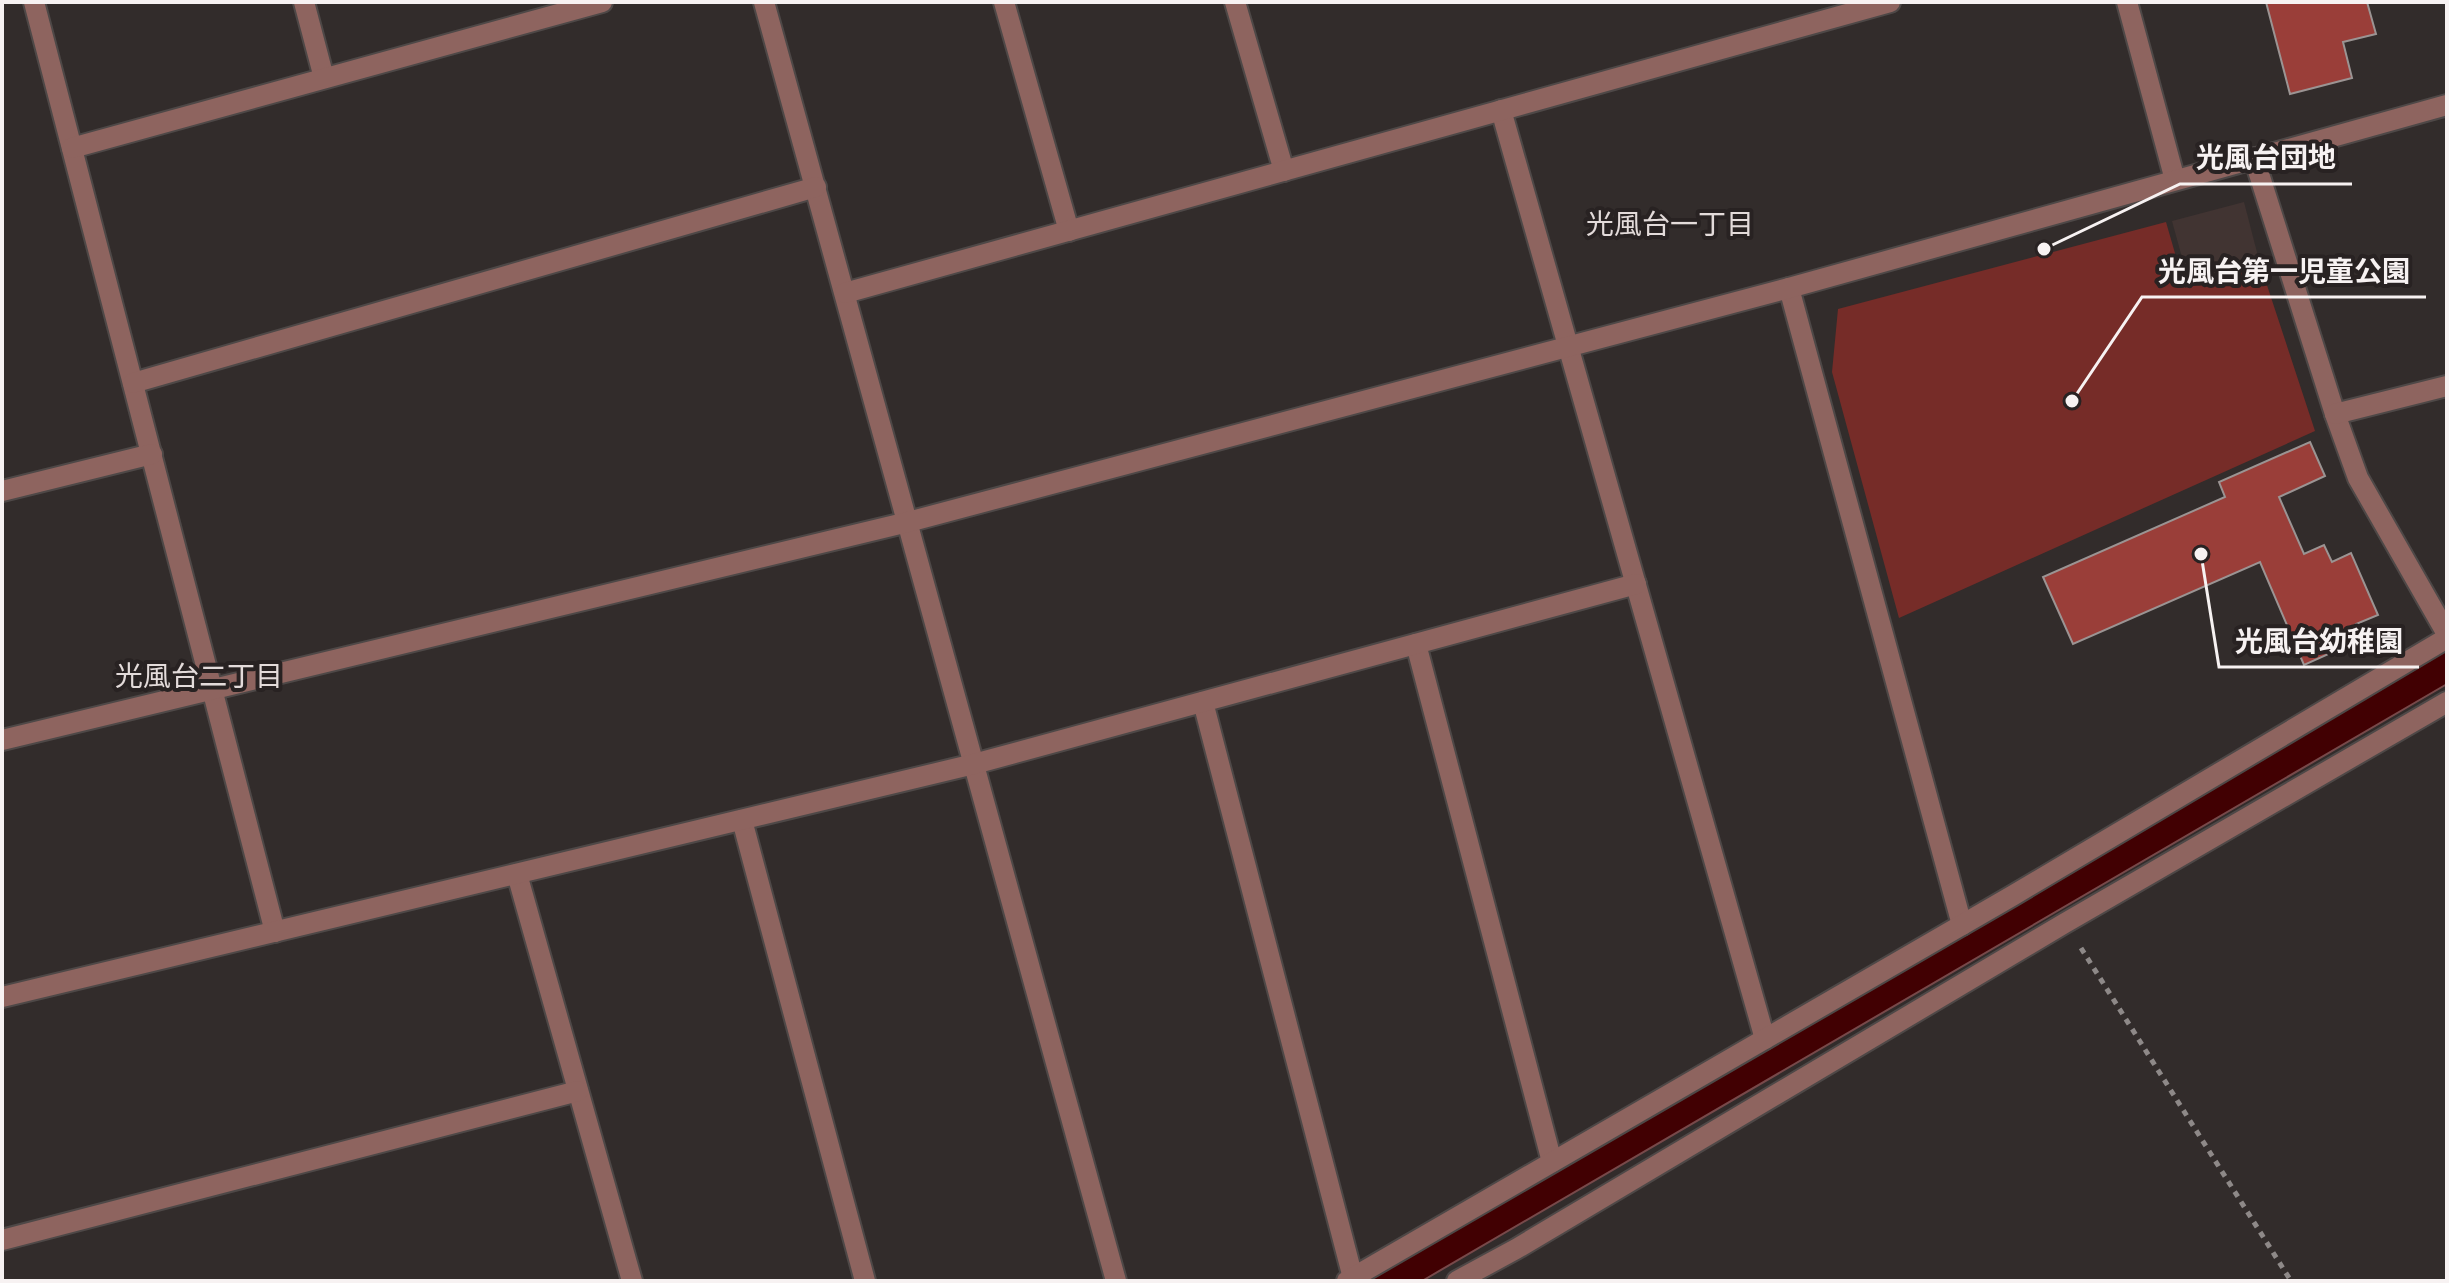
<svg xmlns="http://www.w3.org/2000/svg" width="2449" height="1283" font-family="Arial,'Noto Sans JP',sans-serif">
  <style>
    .built { fill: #413432 }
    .green { fill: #762c28 }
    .water { fill: #410002; stroke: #78494a; stroke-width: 2 }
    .building { fill: #9a3e39; stroke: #9b9493; stroke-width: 2 }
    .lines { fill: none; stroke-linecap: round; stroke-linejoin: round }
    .minor-casing { stroke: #4e4847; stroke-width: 24 }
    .tertiary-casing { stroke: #4e4847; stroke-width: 24 }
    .path { stroke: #8e8988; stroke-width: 5; stroke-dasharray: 6 6; stroke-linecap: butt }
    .minor { stroke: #8e645f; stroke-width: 20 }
    .tertiary { stroke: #8e645f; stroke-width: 20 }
    .labels { text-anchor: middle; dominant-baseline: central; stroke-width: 8; stroke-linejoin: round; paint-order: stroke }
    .neighbourhood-label { font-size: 28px; fill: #e3dbda; stroke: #282222 }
    .leader { fill: none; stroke: #f7f2f2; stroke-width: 3 }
    .callout-dot { fill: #f7f2f2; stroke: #282222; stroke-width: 3 }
    .callout-label { font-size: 28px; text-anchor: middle; font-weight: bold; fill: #f7f2f2; stroke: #282222; stroke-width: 8; stroke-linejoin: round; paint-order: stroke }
  </style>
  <rect width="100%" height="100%" fill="#322c2b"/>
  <path class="built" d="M2244,202L2260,264L2189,283L2172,221Z"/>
  <path class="green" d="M2166,222L2185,288L2261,267L2315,431L1899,618L1832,372L1838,309Z"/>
  <path class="water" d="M2447,650V684L1422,1281H1365Z"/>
  <g class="building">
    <path d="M2266,2H2367L2376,34L2343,42L2352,78L2290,94Z"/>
    <path d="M2310,442L2325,476L2279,497L2304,554L2324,545L2332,562L2351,553L2378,615L2356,624L2362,639L2304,665L2260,562L2073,644L2043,577L2225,497L2219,482Z"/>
  </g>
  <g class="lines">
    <g class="minor-casing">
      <g id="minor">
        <path d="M34,2L275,932"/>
        <path d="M304,2L324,78"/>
        <path d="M764,2L1116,1281"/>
        <path d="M1004,2L1069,231"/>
        <path d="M1235,2L1284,171"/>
        <path d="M2127,2L2175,180"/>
        <path d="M1501,110L1765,1039"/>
        <path d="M72,148L602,2"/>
        <path d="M2254,158L2335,414L2358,478L2447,634"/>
        <path d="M1789,288L1962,925"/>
        <path d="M845,293L1890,2"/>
        <path d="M133,383L816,187"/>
        <path d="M2335,414L2447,386"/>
        <path d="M2,491L152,454"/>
        <path d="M1416,644L1552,1162"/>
        <path d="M1203,702L1353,1278"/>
        <path d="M742,820L865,1281"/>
        <path d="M517,874L632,1281"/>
        <path d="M2,997L974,764L1636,584"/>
        <path d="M2,1240L578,1091"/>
        <path d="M1347,1281L2012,896L2447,638"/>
      </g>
    </g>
    <g class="tertiary-casing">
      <g id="tertiary">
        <path d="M2,740L908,522L1789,288L2447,105"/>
        <path d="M1457,1281L1516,1249L2065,923L2447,702"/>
      </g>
    </g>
    <path class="path" d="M2081,948L2291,1281"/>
    <use href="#minor" class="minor"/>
    <use href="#tertiary" class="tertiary"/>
  </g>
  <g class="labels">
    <g class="neighbourhood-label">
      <text x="1670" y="224">光風台一丁目</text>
      <text x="199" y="676">光風台二丁目</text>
    </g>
  </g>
  <path class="leader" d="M2044 249L2180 184H2352M2072 401L2142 297H2426M2201 554L2219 667H2419"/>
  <g class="callout-dot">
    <circle cx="2044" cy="249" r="8"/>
    <circle cx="2072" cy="401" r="8"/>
    <circle cx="2201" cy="554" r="8"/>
  </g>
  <g class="callout-label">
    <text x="2266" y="167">光風台団地</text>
    <text x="2284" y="281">光風台第一児童公園</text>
    <text x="2319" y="651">光風台幼稚園</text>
  </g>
  <rect width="2449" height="1283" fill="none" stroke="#f7f2f2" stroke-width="8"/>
</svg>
